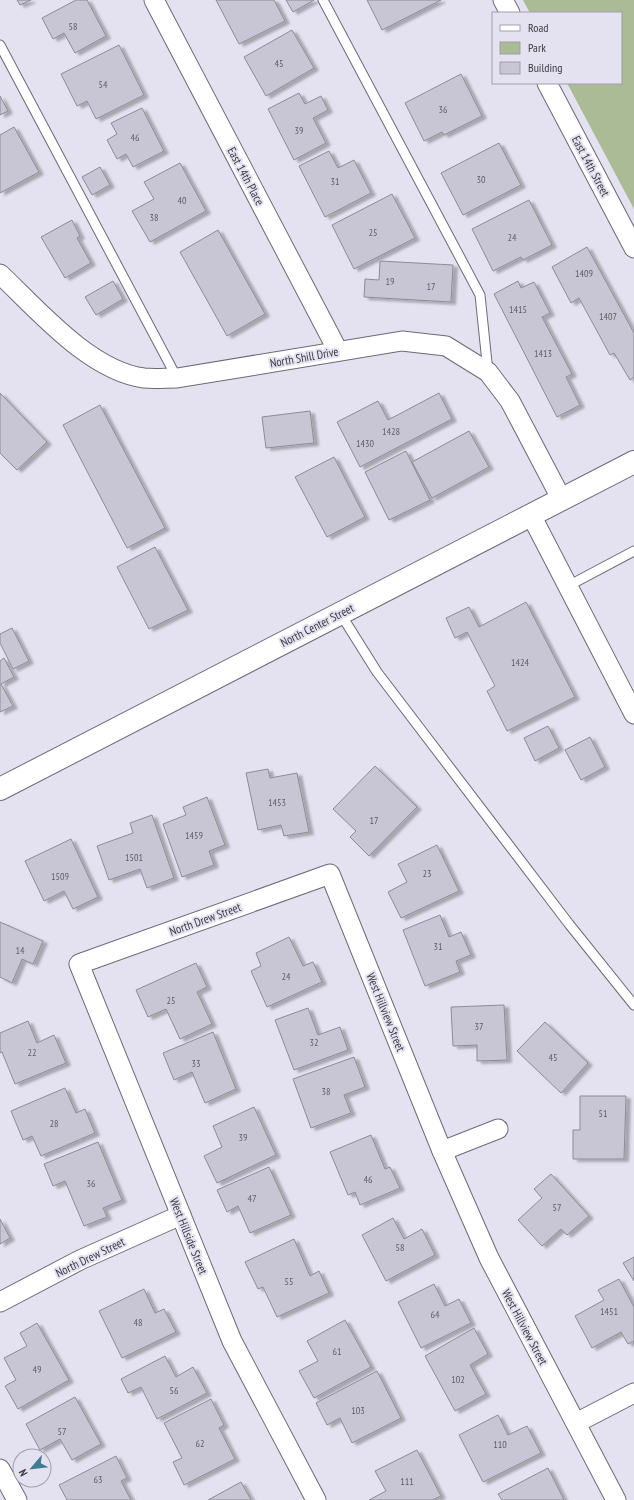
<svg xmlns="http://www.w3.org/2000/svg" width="634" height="1500" font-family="'PT Sans Narrow',sans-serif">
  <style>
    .green { fill: #aabb95 }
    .building { fill: #c8c5d4; stroke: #8d8b98; filter: url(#shadow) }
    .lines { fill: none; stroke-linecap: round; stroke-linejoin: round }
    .lane-casing { stroke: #6c6a76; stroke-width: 11 }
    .street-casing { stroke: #6c6a76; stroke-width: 21 }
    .secondary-casing { stroke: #6c6a76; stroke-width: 24 }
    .lane { stroke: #fff; stroke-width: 9 }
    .street { stroke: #fff; stroke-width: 19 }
    .secondary { stroke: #fff; stroke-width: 22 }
    .labels { text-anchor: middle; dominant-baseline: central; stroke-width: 4; stroke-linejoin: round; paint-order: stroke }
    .number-label { font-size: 10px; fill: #5f5d65 }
    .street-label { font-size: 12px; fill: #3c3a40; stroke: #e4e2f0 }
  </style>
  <defs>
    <filter id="shadow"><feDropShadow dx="4.5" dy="2.5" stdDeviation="1" flood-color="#0004"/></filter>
  </defs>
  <rect width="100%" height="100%" fill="#e4e2f0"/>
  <path class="green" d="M523,0H634V209L567,83H621V13H530Z"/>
  <g class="building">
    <path d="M17,0H31L20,5Z"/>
    <path d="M76,0H87L106,36L75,53L64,33L53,39L42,18Z"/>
    <path d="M216,0H274L285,21L239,44Z"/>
    <path d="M286,0H314L293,12Z"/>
    <path d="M367,0H441L382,30Z"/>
    <path d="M292,30L314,68L266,96L244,57Z"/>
    <path d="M119,45L144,95L96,119L87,101L77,106L61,74Z"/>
    <path d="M461,74L482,116L444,135L442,132L424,141L405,103Z"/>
    <path d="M299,93L305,104L321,96L328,110L313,118L326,143L294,160L268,109Z"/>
    <path d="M0,96L8,111L0,115Z"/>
    <path d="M142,108L164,151L133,167L126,154L117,159L107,140L117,134L111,123Z"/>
    <path d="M14,127L39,172L0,193V135Z"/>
    <path d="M499,143L521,185L463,215L441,173Z"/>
    <path d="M329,151L338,168L354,160L371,193L325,217L299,166Z"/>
    <path d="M180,163L206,211L150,242L132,211L154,199L144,182Z"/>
    <path d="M100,167L110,185L92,195L82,177Z"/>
    <path d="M392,194L415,238L354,269L332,225Z"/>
    <path d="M529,200L552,245L523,260L521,257L493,271L472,229Z"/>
    <path d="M72,220L80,236L77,238L91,263L65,278L41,237Z"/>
    <path d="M218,230L265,314L227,336L180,252Z"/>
    <path d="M587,247L634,333V377L630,380L614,353L610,355L579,298L571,303L552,267Z"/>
    <path d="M380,261L453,265L451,302L364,297L365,279L379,280Z"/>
    <path d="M113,281L123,299L96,315L85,297Z"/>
    <path d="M518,281L521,288L534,282L550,313L542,317L572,374L566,377L580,405L557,417L494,294Z"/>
    <path d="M0,393L47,442L17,470L0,453Z"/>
    <path d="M439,393L452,419L360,467L337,422L378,401L388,420Z"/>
    <path d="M100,405L165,528L127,548L63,425Z"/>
    <path d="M310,411L314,443L266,448L262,417Z"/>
    <path d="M469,431L489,467L432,498L412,462Z"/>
    <path d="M406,451L430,500L389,520L365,472Z"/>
    <path d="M334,457L365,517L327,537L295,477Z"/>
    <path d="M155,547L188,610L149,629L117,567Z"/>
    <path d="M526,602L575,697L507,731L487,691L495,686L467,632L455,638L446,618L469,607L479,627Z"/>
    <path d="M12,628L29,661L13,669L0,643V634Z"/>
    <path d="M4,658L14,677L1,684L13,706L0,712V661Z"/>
    <path d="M548,726L559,748L535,761L524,738Z"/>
    <path d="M590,737L605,767L581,780L565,750Z"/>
    <path d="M375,766L417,807L369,856L350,837L356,831L333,809Z"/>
    <path d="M268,769L270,778L297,773L309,832L284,836L281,825L258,830L246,773Z"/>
    <path d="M207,797L225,845L209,851L214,865L182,877L163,824L186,815L183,807Z"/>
    <path d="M152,815L174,878L147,888L140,869L109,880L97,846L133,833L130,823Z"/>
    <path d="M71,839L98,897L73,909L64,891L44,901L25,861Z"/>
    <path d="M437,845L459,891L401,918L388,892L407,882L398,864Z"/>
    <path d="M440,915L449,937L461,932L471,955L456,961L460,972L425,986L403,930Z"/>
    <path d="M0,922L43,941L33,964L22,959L12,983L0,977Z"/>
    <path d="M289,937L303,966L313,962L322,982L267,1007L251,971L261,966L256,953Z"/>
    <path d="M196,963L207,987L197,992L212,1024L180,1039L166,1009L148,1017L136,990Z"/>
    <path d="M504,1005L507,1060L477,1061V1045L453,1046L451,1007Z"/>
    <path d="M308,1008L318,1035L340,1027L348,1050L294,1070L275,1020Z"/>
    <path d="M28,1021L37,1043L54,1035L66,1063L15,1084L2,1052L0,1053V1033Z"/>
    <path d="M545,1022L588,1063L561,1093L517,1051Z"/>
    <path d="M213,1032L236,1089L205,1103L192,1072L174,1080L163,1053Z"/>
    <path d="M354,1057L365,1087L344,1095L351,1113L311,1128L293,1079Z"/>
    <path d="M65,1088L76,1113L85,1109L95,1133L41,1156L32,1136L23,1140L11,1111Z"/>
    <path d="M580,1096H626L624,1159H573V1130H580Z"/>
    <path d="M254,1107L276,1155L217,1183L204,1156L222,1147L213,1126Z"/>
    <path d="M371,1135L385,1169L390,1167L400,1188L360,1205L355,1192L348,1195L330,1152Z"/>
    <path d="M98,1142L122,1200L103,1208L107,1217L84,1226L65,1181L53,1186L44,1164Z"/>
    <path d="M269,1167L291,1215L250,1233L238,1206L227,1212L217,1190Z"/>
    <path d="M551,1174L589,1216L567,1235L561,1229L542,1246L518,1220L542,1198L534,1189Z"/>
    <path d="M393,1218L404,1239L422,1229L435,1255L386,1281L362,1235Z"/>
    <path d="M0,1219L10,1238L0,1244Z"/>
    <path d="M294,1239L310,1276L319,1271L329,1293L277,1317L263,1287L258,1289L245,1262Z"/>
    <path d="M634,1257V1281L623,1263Z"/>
    <path d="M619,1279L634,1307V1341L628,1344L621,1332L592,1348L575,1316L604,1300L598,1290Z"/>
    <path d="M434,1284L445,1306L459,1299L471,1323L421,1348L398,1302Z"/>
    <path d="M144,1289L155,1313L164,1309L176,1332L122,1358L99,1311Z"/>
    <path d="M345,1320L371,1367L314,1398L299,1371L318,1361L307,1341Z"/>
    <path d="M37,1323L69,1380L18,1409L5,1386L16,1380L4,1358L27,1346L20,1333Z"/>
    <path d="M474,1328L488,1354L470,1365L486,1394L455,1411L425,1356Z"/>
    <path d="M165,1356L176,1377L193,1367L207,1393L157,1419L141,1387L128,1393L121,1379Z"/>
    <path d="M377,1371L401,1418L352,1443L340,1418L327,1425L316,1403Z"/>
    <path d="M75,1397L101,1444L72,1460L60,1439L40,1450L26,1424Z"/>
    <path d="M211,1399L224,1425L219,1428L235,1459L184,1485L173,1462L182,1458L164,1423Z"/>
    <path d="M498,1415L508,1435L527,1426L541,1453L483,1482L459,1435Z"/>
    <path d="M417,1450L441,1496L432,1500H369L386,1491L375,1471Z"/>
    <path d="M116,1456L127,1478L121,1481L131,1500H67L59,1485Z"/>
    <path d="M548,1468L564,1500H502L498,1494Z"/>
    <path d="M241,1482L251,1500H208Z"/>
  </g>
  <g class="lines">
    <g class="lane-casing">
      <g id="lane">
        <path d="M323,0L480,295L488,372"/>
        <path d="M0,45L177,378"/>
        <path d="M568,586L634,551"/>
        <path d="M340,613L377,672L569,924L634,1005"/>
      </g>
    </g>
    <g class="street-casing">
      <g id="street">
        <path d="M154,0L338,351"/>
        <path d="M503,0L510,13"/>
        <path d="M547,83L634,248"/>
        <path d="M0,274C38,310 90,371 144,378C154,379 166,378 177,378L402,341L446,346L488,372L510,401L562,500"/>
        <path d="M531,515L634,714"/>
        <path d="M442,1151L498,1129"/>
        <path d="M0,1302L80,1260L181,1215"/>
        <path d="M576,1423L634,1393"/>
        <path d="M0,1469L17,1500"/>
        <path d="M316,1500L232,1341L79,964L330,874L442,1151L489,1258L616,1500"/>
      </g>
    </g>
    <g class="secondary-casing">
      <path id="secondary" d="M0,789L634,462"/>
    </g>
    <use href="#lane" class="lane"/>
    <use href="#street" class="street"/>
    <use href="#secondary" class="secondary"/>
  </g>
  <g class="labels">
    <g class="number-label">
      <text x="73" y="26">58</text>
      <text x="279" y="63">45</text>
      <text x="103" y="84">54</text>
      <text x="443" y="109">36</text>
      <text x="299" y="130">39</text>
      <text x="135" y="137">46</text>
      <text x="481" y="179">30</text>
      <text x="335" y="181">31</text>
      <text x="182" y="200">40</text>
      <text x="154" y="217">38</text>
      <text x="373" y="232">25</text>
      <text x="512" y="237">24</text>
      <text x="584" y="273">1409</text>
      <text x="390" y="281">19</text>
      <text x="431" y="286">17</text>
      <text x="518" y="309">1415</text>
      <text x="608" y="316">1407</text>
      <text x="543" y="353">1413</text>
      <text x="391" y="431">1428</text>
      <text x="365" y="443">1430</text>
      <text x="520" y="662">1424</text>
      <text x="277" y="802">1453</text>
      <text x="374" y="820">17</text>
      <text x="194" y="835">1459</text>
      <text x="134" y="857">1501</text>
      <text x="427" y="873">23</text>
      <text x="60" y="876">1509</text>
      <text x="438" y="946">31</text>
      <text x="20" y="950">14</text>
      <text x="286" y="976">24</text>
      <text x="171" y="1000">25</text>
      <text x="479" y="1026">37</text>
      <text x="314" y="1042">32</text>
      <text x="32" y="1052">22</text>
      <text x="553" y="1057">45</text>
      <text x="196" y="1063">33</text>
      <text x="326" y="1091">38</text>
      <text x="603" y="1113">51</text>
      <text x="54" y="1123">28</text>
      <text x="243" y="1137">39</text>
      <text x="368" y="1179">46</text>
      <text x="91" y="1183">36</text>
      <text x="252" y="1198">47</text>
      <text x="557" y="1207">57</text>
      <text x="400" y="1247">58</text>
      <text x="289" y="1281">55</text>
      <text x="609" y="1311">1451</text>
      <text x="435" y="1314">64</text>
      <text x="138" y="1322">48</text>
      <text x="337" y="1351">61</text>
      <text x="37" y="1369">49</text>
      <text x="458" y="1379">102</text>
      <text x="174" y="1390">56</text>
      <text x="358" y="1410">103</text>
      <text x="62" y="1431">57</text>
      <text x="200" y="1443">62</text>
      <text x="500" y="1444">110</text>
      <text x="98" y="1479">63</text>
      <text x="407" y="1481">111</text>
    </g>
    <g class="street-label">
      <text transform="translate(591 166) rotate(62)">East 14th Street</text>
      <text transform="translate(246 176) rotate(62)">East 14th Place</text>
      <text transform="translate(304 357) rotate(-10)">North Shill Drive</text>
      <text transform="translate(317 625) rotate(-27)">North Center Street</text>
      <text transform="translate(205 919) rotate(-20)">North Drew Street</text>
      <text transform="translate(386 1012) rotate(68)">West Hillview Street</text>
      <text transform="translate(189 1236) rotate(68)">West Hillside Street</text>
      <text transform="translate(90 1257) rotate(-26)">North Drew Street</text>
      <text transform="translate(525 1327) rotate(62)">West Hillview Street</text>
    </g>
  </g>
  <rect x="492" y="12" width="130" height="72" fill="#e4e2f0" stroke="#a19faa"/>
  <rect x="500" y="25" width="20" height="6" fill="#ffffff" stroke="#a19faa"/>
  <text x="528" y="32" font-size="12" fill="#3c3a40">Road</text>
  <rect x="500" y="42" width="20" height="12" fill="#aabb95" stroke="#a19faa"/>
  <text x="528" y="52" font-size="12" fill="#3c3a40">Park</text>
  <rect x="500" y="62" width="20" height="12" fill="#c8c5d4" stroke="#a19faa"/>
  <text x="528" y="72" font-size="12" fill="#3c3a40">Building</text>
  <g transform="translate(32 1468) rotate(242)"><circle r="19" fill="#e4e2f0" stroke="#a19faa"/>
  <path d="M0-3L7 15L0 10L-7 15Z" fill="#3e7c92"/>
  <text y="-6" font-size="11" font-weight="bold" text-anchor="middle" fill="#3c3a40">N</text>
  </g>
</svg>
